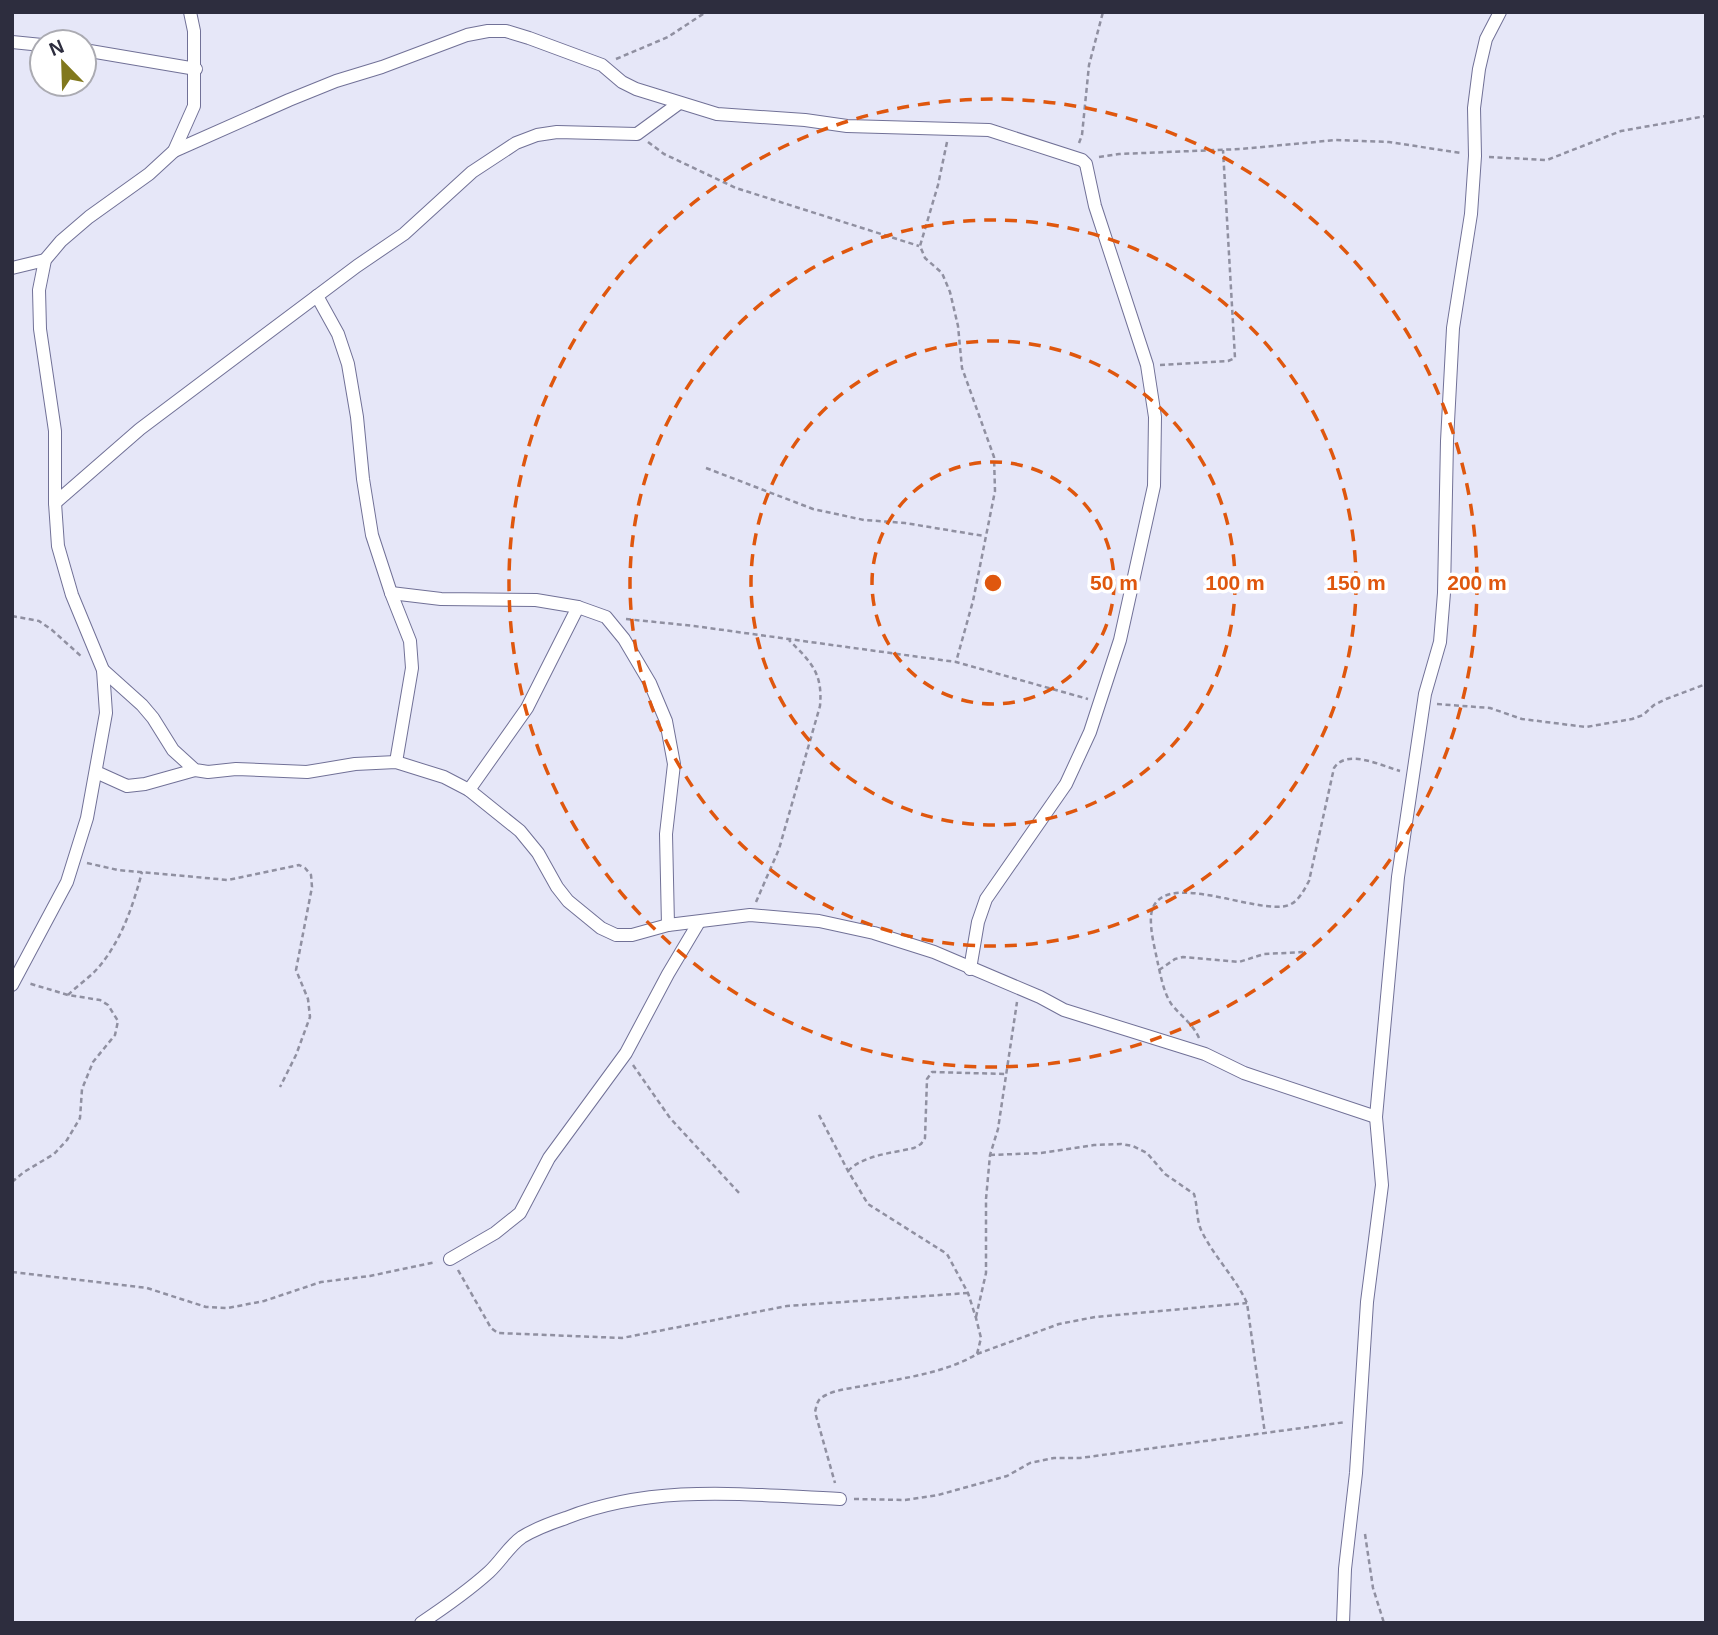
<svg xmlns="http://www.w3.org/2000/svg" width="1718" height="1635" font-family="Helvetica,sans-serif">
  <style>
    .lines { fill: none; stroke-linecap: round; stroke-linejoin: round }
    .minor-casing { stroke: #717197; stroke-width: 14 }
    .path { stroke: #9090a1; stroke-width: 2.5; stroke-dasharray: 5 3.5; stroke-linecap: butt }
    .minor { stroke: #fff; stroke-width: 12 }
    .ring { fill: none; stroke: #df570e; stroke-width: 3.5; stroke-dasharray: 12 9 }
    .centre { fill: #df570e; stroke: #fff; stroke-width: 3.5 }
    .ring-label { font-size: 21px; text-anchor: middle; font-weight: bold; fill: #df570e; stroke: #fff; stroke-width: 7; stroke-linejoin: round; paint-order: stroke }
  </style>
  <rect width="100%" height="100%" fill="#e6e7f8"/>
  <g class="lines">
    <g class="minor-casing">
      <g id="minor">
        <path d="M12,42L42,45"/>
        <path d="M84,50L196,69"/>
        <path d="M174,151L289,100L336,81L382,67L467,35L488,31H506L529,38L602,65L622,82L636,89L717,114L805,120L847,126L989,130L1082,160L1086,164L1095,206L1147,365L1155,417L1154,486L1120,640L1090,732L1066,784L986,899L978,922L970,969"/>
        <path d="M12,268L45,260"/>
        <path d="M317,296L338,334L348,364L357,417L363,479L372,535L391,593L410,641L412,668L396,762"/>
        <path d="M55,503L140,429L357,266L404,234L472,172L516,143L537,135L557,132L637,134L678,104"/>
        <path d="M391,593L441,599L536,600L578,607L606,617L624,639L650,683L666,721L674,764L666,834L668,925"/>
        <path d="M103,670L142,705L153,718L173,750L195,770L208,772L236,769L307,772L355,764L396,762L444,777L469,790L520,831L538,853L557,887L568,901L601,928L616,935H632L668,925L750,915L819,921L874,933L934,952L1040,997L1064,1010L1205,1054L1244,1073L1376,1117"/>
        <path d="M96,772L127,786L145,784L195,770"/>
        <path d="M469,790L527,708L578,607"/>
        <path d="M12,985L67,882L87,818L106,713L103,670L72,595L58,546L55,503V431L40,329L39,290L45,260L61,241L89,217L149,174L174,151L194,106V31L190,12"/>
        <path d="M450,1259L495,1233L520,1213L549,1158L626,1053L668,974L699,922"/>
        <path d="M421,1623C445,1607 468,1591 489,1572C501,1561 509,1546 522,1537C535,1529 551,1523 566,1518C656,1483 746,1495 840,1499"/>
        <path d="M1343,1623L1345,1569L1356,1473L1367,1302L1382,1185L1376,1117L1398,877L1425,694L1440,642L1444,593L1447,441L1453,328L1471,214L1475,156L1474,108L1479,69L1486,39L1500,12"/>
      </g>
    </g>
    <g class="path">
      <path d="M616,59L668,37L706,12"/>
      <path d="M648,142L664,154L736,188L919,246"/>
      <path d="M947,142L938,185L920,246L925,258L942,273L950,292L958,326L962,368L994,457L995,491L973,601L956,662"/>
      <path d="M1079,143L1082,135L1089,65L1103,12"/>
      <path d="M1099,157L1119,154L1241,149L1336,140L1389,142L1461,153"/>
      <path d="M1489,157L1547,160L1621,131L1706,116"/>
      <path d="M1160,365L1228,361L1235,358L1223,150"/>
      <path d="M706,468L813,509L864,520L905,523L984,536"/>
      <path d="M12,616L39,621L52,630L82,657"/>
      <path d="M626,619L694,626L956,662L1088,699"/>
      <path d="M1437,704L1490,708L1522,719L1586,727L1632,719L1643,715L1654,705L1666,699L1706,684"/>
      <path d="M87,863L118,870L228,880L299,865L305,868L311,875L312,887L296,970L308,999L310,1017L296,1055L280,1087"/>
      <path d="M756,902L779,849L820,706C823,673 811,662 789,640"/>
      <path d="M1159,970L1175,959L1183,957L1239,962L1264,954L1305,952"/>
      <path d="M68,995C77,986 89,978 97,969C121,942 133,906 142,872"/>
      <path d="M1199,1038C1193,1024 1181,1016 1172,1005C1164,994 1161,977 1158,964C1155,949 1150,931 1151,916C1156,864 1259,917 1289,905C1299,901 1304,890 1309,881L1334,768C1347,748 1382,766 1400,771"/>
      <path d="M633,1065L670,1118L740,1194"/>
      <path d="M819,1115L848,1171L868,1204L947,1254L968,1293L976,1318L981,1338L977,1354C945,1373 904,1378 868,1385C854,1388 838,1389 826,1395C817,1399 817,1404 815,1412L835,1483"/>
      <path d="M990,1155L1041,1153L1094,1145L1121,1144L1133,1146L1147,1153L1165,1174L1194,1194C1198,1207 1196,1220 1202,1232C1215,1258 1235,1277 1247,1303L1265,1434"/>
      <path d="M848,1171C863,1155 893,1153 914,1148L921,1144L925,1138L927,1079L932,1072L1005,1074"/>
      <path d="M12,1182L24,1172L54,1154L67,1140L80,1118L82,1089L93,1062L115,1035L118,1021L108,1005L100,1000L68,995L28,983"/>
      <path d="M458,1270L491,1328L498,1333L622,1338L787,1306L968,1293"/>
      <path d="M12,1272L147,1288L206,1307L228,1308L264,1301L321,1282L370,1276L436,1262"/>
      <path d="M976,1317L986,1273V1199L990,1155L998,1129L1017,1002"/>
      <path d="M977,1354L1059,1324L1095,1317L1247,1303"/>
      <path d="M854,1499L905,1500L938,1495L1007,1476L1030,1463L1054,1458H1080L1346,1422"/>
      <path d="M1365,1534L1373,1588L1384,1623"/>
    </g>
    <use href="#minor" class="minor"/>
  </g>
  <g class="ring">
    <circle cx="993" cy="583" r="121"/>
    <circle cx="993" cy="583" r="242"/>
    <circle cx="993" cy="583" r="363"/>
    <circle cx="993" cy="583" r="484"/>
  </g>
  <circle cx="993" cy="583" r="10" class="centre"/>
  <g class="ring-label">
    <text x="1114" y="590">50 m</text>
    <text x="1235" y="590">100 m</text>
    <text x="1356" y="590">150 m</text>
    <text x="1477" y="590">200 m</text>
  </g>
  <rect width="1718" height="1635" fill="none" stroke="#2d2d3e" stroke-width="28"/>
  <g transform="translate(63 63) rotate(337)"><circle r="33" fill="#ffffff" stroke="#ababb2" stroke-width="2"/>
  <path d="M0-5L12 26L0 18L-12 26Z" fill="#81781d"/>
  <text y="-10" font-size="19" font-weight="bold" text-anchor="middle" fill="#2d2d3e">N</text>
  </g>
</svg>
